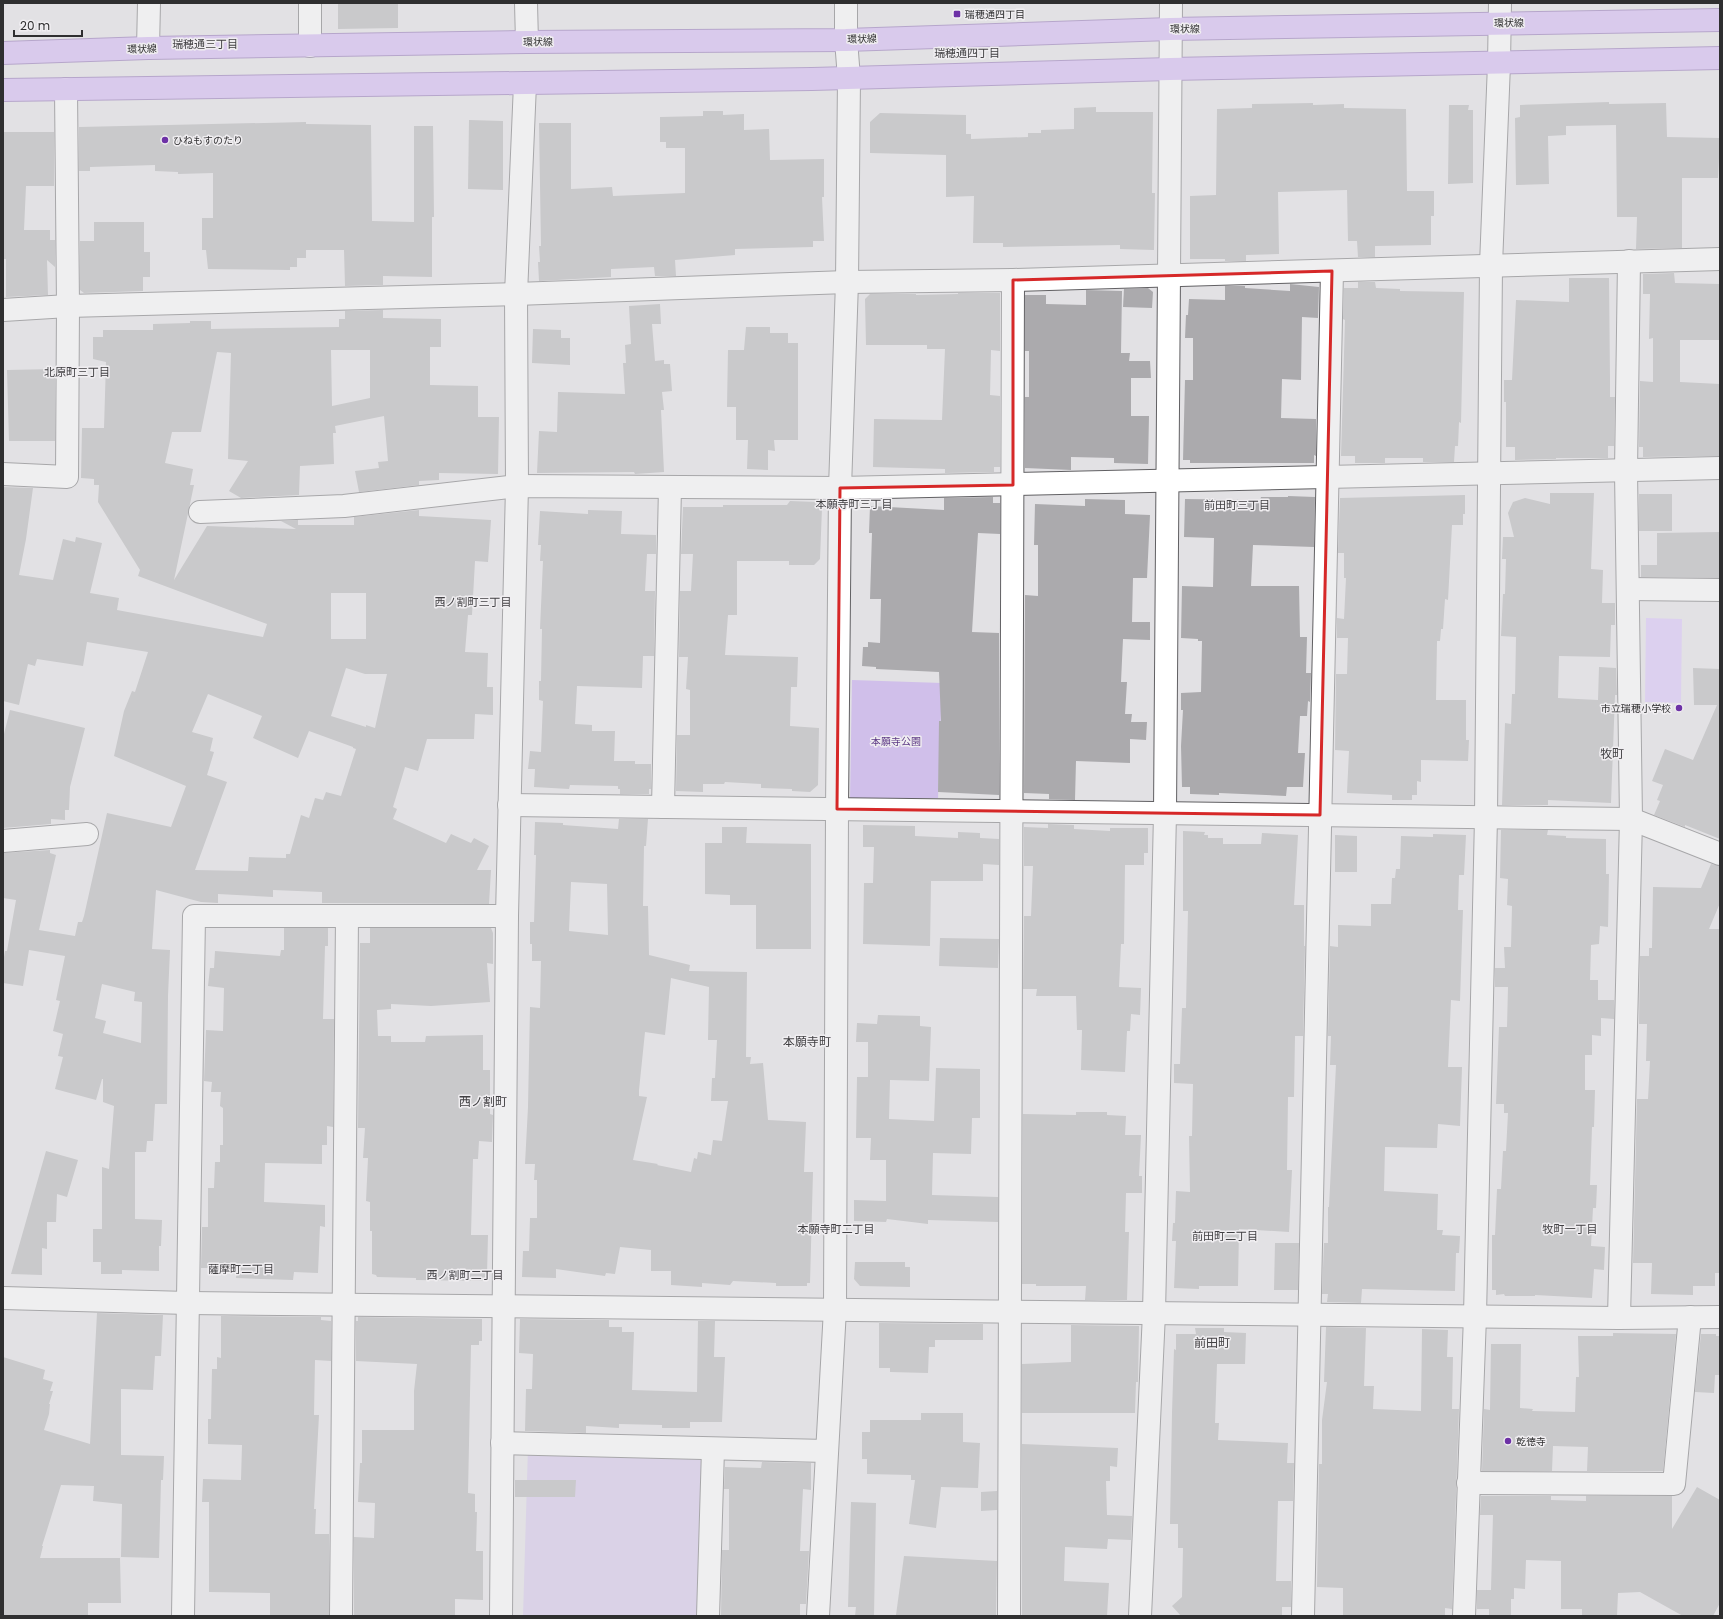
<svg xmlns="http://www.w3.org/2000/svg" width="1723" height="1619" font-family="Poppins,'Noto Sans JP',sans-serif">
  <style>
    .green { fill: #d0bfea }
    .water { fill: #d6bafd }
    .building { fill: #abaaad; fill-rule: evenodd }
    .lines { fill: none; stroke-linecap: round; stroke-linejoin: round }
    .minor-casing { stroke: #616063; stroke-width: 24 }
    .major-casing { stroke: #825ead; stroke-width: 24 }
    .minor { stroke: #fff; stroke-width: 22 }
    .major { stroke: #cfaef6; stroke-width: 22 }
    .marked { fill: none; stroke: #d62828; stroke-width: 3; stroke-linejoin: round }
    .poi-dot { fill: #6d31a6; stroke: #f0eef1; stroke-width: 1.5 }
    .labels { text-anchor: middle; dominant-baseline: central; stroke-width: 3; stroke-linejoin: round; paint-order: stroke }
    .poi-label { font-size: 10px; fill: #2f2f30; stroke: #f0eef1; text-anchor: start }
    .street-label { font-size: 10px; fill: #2f2f30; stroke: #f0eef1 }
    .park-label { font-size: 10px; fill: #5c3885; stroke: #f0eef1 }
    .neighbourhood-label { font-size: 11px; fill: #424144; stroke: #f0eef1 }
    .quarter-label { font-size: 12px; fill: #424144; stroke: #f0eef1 }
  </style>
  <rect width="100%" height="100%" fill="#e2e1e4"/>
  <g class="green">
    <path d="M852,680L942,683L938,798L850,800Z"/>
    <path d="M528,1447L713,1457L712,1616H523Z"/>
  </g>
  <path class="water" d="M1646,618L1682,619L1681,703L1645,702Z"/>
  <g class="building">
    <path d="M338,3H398V28L338,29Z"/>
    <path d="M1609,102V104L1666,103L1667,137L1720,138L1718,178H1682V248L1636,249L1637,217H1617L1616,125L1566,126V135L1548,136L1549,184L1516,185L1515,118L1520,117V105Z"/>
    <path d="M1313,103V105L1344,104V108L1406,109L1407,191H1434V216H1431V245L1375,246V257H1358L1357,241H1348L1347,190L1278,192L1279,254L1246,255V261H1225V259H1190V196L1216,195L1217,109L1252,108V104Z"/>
    <path d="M1449,105H1469L1468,110H1473V183L1448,184Z"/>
    <path d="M1096,107V112H1153L1152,193H1155L1154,250L1120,249V245L1003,247V243H973L974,196L946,197V155L870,153V122L880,113L966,115V134H971V139L1028,137V133H1041V130L1074,129V108Z"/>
    <path d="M703,111H723V115L744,114V130L769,129L770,160L824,159V197H822L824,241H813V247L735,249V255L675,260L676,276H655L654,267L611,269V277L539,281L538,262H540L539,246H541L539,123H571V189L612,187L613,196L685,193V148H666V142H660V117L703,116Z"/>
    <path d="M469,120L503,121V190L468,189Z"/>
    <path d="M306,122V124L371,125L372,221L414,222V126H433L434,217H432V277L383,276V285L345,286L344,250H306V258H297V267H290V270L208,269L206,250H202V218H213V173L178,174V172L155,171V165L90,167V171H79V127Z"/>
    <path d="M3,132H54V186H26L24,230H50V240H55V267L47,260L48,295L6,297V259H3Z"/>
    <path d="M94,222H144V252H150V277H143V291L84,293L80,290V241H94Z"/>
    <path d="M1674,273L1675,283L1720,284V340H1680V382L1720,384V456L1643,457V447H1639L1640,381L1653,382V338L1649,339L1650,294H1643V274Z"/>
    <path d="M1569,278H1609L1610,380V397H1615L1614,446H1608V458H1556V459L1515,460V447H1506V402H1504V380H1512L1516,300L1569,302Z"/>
    <path d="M1358,282H1375L1376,288L1400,289V291L1464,292L1461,423L1459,422L1458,446H1455L1454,462H1423V458H1385V463H1355V456H1341L1345,320L1343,319L1344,288H1358Z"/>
    <path d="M1290,284L1319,287L1318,318L1302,317L1301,380L1282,379L1281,418L1316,419V456L1314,455V463H1190V460H1183L1185,380H1193V338H1185L1186,315H1188L1189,299L1225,300V286H1245V288L1290,291Z"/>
    <path d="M1148,288L1153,292L1152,308L1123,307L1124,289Z"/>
    <path d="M1086,290L1122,291L1121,353H1130L1129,361H1150L1151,378H1131V416H1149L1148,464L1114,463V458L1071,457V470L1025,468V397H1029V351H1025V295H1046V304L1086,305Z"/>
    <path d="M958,293H1000V351L991,350L990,395L1000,396V467H994V472L945,473V469L873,467L874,419L942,420L945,349H927V345H866L865,299L870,294H916V295L958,294Z"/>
    <path d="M660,304L661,324H652L655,361L664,360V364H670L672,391L662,392L664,410H661L664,472L635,474L634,472L537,473L539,431L557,432L558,392L625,394L623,363H626L625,345L631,344L629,306Z"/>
    <path d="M383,310V318L441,319V347H430V385L478,386V417H499L498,474L439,473V480L419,481V485L359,492L355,471L379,468L378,462L388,461L384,416L335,426L336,433H333L334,464L300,466L299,495L241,498L229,491L248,461L228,459L231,353L217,352L201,432H172L165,463L193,469L190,485H194L174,580L207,526L296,529L281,521L298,520V525H354V517L419,510V516L491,520L488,562L475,561L472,615H468L465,652L488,653L487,687H493V715L475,714L474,739H427L418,771L405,767L393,807L397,809L393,819L446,843L451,834L471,843L474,838L489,846L477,870H491L489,904L322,903V892L273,890V897L218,894V903L201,902L156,890L152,949L170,950L168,996L167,1104H155L153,1141H147L146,1152H135V1219L162,1220L161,1246H159V1271L122,1270V1274H101V1262H93V1229H102V1167L109,1169L114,1106L103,1102V1079H102L96,1100L55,1089L63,1057L58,1056L63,1034L53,1031L60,1001L56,1000L65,956L29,950L23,986L3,983V963L5,951H7L16,900L3,898V853L50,850V853L56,855L39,930L75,936L78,922H82L84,916L107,813L171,827L186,786L114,756L124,711L132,691L135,692L148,652L87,642L83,666L37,659L35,666L28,664L19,705L3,701V487L33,488L26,539L19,575L53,580L63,539L75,542L76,537L102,543L90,593L119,598L117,610L263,637L267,624L138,576L140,570L98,502L99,485H94V479L81,478L82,428H104L106,362L93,359V337H103V330H153V324L190,323V321H211V329L339,327V319H345V311ZM331,350H370V398L332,406ZM331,593H366V639H331ZM346,668L365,674H387L375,728L366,725V727L331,716ZM208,694L262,716L253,738L298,758L309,731L353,747V748L356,749L341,796L326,792L323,800L315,798L309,818L301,815L290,854H286V858L249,857L248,871L195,870L227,782L207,775L214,752L210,751L213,738L192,732ZM102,984L135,992L134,1001L142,1002L141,1043L103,1033L106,1021L95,1018Z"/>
    <path d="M746,327H770V333H788V343H798V440H774L775,451L768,450V470L747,469L748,440H736V407H727L728,350H744Z"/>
    <path d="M533,329L561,330V338H570V365L532,363Z"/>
    <path d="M55,369V441H9L7,370Z"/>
    <path d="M1550,493H1594L1591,569L1603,570L1602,603H1615V625H1611L1610,657L1559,656L1558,698L1598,700L1599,667L1616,668L1617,695H1615L1611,803L1548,800V805H1502L1505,723L1511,724L1512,694H1515L1516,637L1501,636L1503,594H1505L1506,559H1502L1503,537H1514L1508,513L1513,502L1525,498L1550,504Z"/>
    <rect x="1639" y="494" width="33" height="37"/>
    <path d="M1465,495V514H1463V525H1452L1448,600L1445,599L1443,629H1441L1440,641H1437L1436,700H1466V740H1469L1468,761L1421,760V782L1417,781V795H1412V800H1392V795L1347,793L1349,751L1335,750L1336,674H1347L1348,638H1337V618L1344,619L1346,578H1344V553H1338L1340,498Z"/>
    <path d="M1288,496L1315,497L1314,547L1253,545L1251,586H1299L1300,637H1307L1306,673H1311L1310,702L1308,701L1307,716H1300L1298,753H1305L1303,787H1287L1286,796L1219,793V795L1190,794V787H1182L1181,746L1183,710H1181V693L1201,692L1202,641H1198V639L1181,638L1182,586L1213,587L1214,538L1184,537L1185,499L1260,500L1261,497H1288Z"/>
    <path d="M993,497V503H1000V534L978,533L972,632L999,633V795L938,792L939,721H941L939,672L876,669V667L862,666L863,647H868V642L880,643L881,599H870L872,533H869L870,506L944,510V498Z"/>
    <path d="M1085,499L1125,500V514L1150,515L1147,578H1133L1132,622H1150V640L1123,639L1121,682H1127L1125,714H1132L1131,722H1147L1146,740L1130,739V763L1076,761L1075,800L1049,799V794L1024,793L1025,595L1038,596V545H1034L1035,504L1085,506Z"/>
    <path d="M790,501L816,502L822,508L820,559L814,565H789V561H737V615H728L725,655L798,657L797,687H791L790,726L819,728L818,785L810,792L792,791V789L761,788V784L725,782L724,784H703V792L676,791L677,735H690V690L686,689L688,657H679L680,591H691L693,554H681L683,507H723V505H787Z"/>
    <path d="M588,510L622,511L621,534L656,535V554H647L645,591H655L654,656H643L642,688L577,686L575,724L592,725V731H615L614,761H635V764H651V789H649V794H620V789H618V786L570,785L569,789L534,787L535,769H528L530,751L541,752L543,701L539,700V681H541L542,629H540L543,561H540L541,545H538L540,511L588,514Z"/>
    <path d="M1720,532V578L1641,577V565H1657V533Z"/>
    <path d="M1693,668L1720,669V839L1685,825V827L1654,815L1660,801L1657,800L1663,785L1652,781L1665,749L1693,760L1717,705H1694Z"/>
    <path d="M10,710L85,728L70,787L69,810H65V820L51,819V824L3,828V738Z"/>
    <path d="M619,819H648L646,846H644L643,906H648L649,955L690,965L689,971L747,972L746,1057H751L750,1064L763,1063L768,1120L806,1122L804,1172H813L810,1283H807V1286H776V1283L733,1281L730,1285L702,1283V1287L671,1285V1271H651V1250L620,1247L615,1274L606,1273L605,1276L556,1269V1278L522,1277L523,1251H529L530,1218H537V1180H534L535,1164H525L528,1107L530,1007L540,1008L541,961H532V944H530V922H534L536,855H534L535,822L563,823V825L618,829ZM571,882L607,884L608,935L569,931ZM671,978L709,987L708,1040H717L715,1078H712L711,1101H728L722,1141L713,1140L711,1155L698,1152L697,1159L694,1158L691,1172L657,1165L658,1164L633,1160L647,1097L639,1096V1090L645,1032L665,1035Z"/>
    <path d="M1048,824L1074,825V829L1110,831V828H1148V853H1144V865H1125L1124,944H1121L1119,987L1141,988L1140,1015L1131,1014L1130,1031H1127L1125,1072L1081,1070L1082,1030H1077L1076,996H1036L1037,989H1023L1024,916H1031L1033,866H1024V827L1048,828Z"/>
    <path d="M863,825L915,826V836L958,838V832L980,833V838L999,839V865L983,864V881H931L930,946L863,944L864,883H873L874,847H863Z"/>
    <path d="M722,827H747L746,843L811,844V949H756V905H730V895L705,894V843H722Z"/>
    <path d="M1501,830H1548L1547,835L1566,836V838L1606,839V874H1609L1608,927L1600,926L1599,944L1591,945L1590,980H1598V1000H1614V1019L1601,1018V1036L1592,1035V1055H1585V1090H1595L1594,1127H1592L1590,1185H1597L1596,1208H1593L1591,1246L1605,1247L1604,1270L1594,1269L1592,1298L1535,1295V1296H1505L1504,1294L1496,1295V1290H1492V1235H1495L1497,1189H1501L1503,1151H1506L1508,1113H1504V1104H1496L1499,1027H1507L1508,987H1495V968H1505L1504,947H1511L1512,906L1507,905L1508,879L1500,878Z"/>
    <path d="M1183,831L1205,832L1204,835H1208V838H1223V844H1261L1262,833L1298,835L1294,905H1304V946H1305L1303,1036H1295L1294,1097H1288L1287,1170H1292L1289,1232L1239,1229L1238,1286H1199V1289L1174,1288L1176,1241H1172L1173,1223H1175L1176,1191L1190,1192L1189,1136H1192L1193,1084L1174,1083V1064H1180L1182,1008H1186L1188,911H1183Z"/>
    <path d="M1433,834L1466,835L1464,875H1459L1458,910H1463L1460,1001L1451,1000L1448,1067H1462L1460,1126L1438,1124L1437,1148L1385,1147L1384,1191L1438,1194L1437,1230H1443L1442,1235L1460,1236L1459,1253H1456L1455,1291L1362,1289L1361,1303L1327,1302L1328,1294H1322L1324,1243H1328V1207H1329L1336,1065H1330L1331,1036H1328L1330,946L1338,947V925L1371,926V904H1391L1392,878H1395L1396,869H1400L1401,836L1433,837Z"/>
    <path d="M1335,835L1357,836V872H1335Z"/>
    <path d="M1711,864L1720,866V903L1709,929H1720V1273H1715V1286H1693V1295L1651,1294L1652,1263H1633L1637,1099H1648L1650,1061H1646L1647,1024H1639L1640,956H1649V948H1652L1653,887L1701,888Z"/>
    <path d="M284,928H328V946H325L323,1019H334L333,1127L327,1126V1145H322V1164L265,1163L264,1202L325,1205V1227L320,1226L318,1273L294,1272L293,1280L236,1278L237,1268H201L202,1227H208V1188H214L215,1162H220V1145H223V1108L220,1106L221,1092H211L212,1082L204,1081L206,1030L223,1031L224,988L208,986L210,968H214L215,951L280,956L281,950H284Z"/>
    <path d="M370,928H491L493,933V964L487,963L490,1002L431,1006L391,1004V1009L377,1010L378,1036H391V1042H425L426,1036L483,1035V1070H490V1114L493,1115L492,1142L479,1141L478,1159H473L471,1235H488L487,1275L482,1281L416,1280V1278L377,1277L376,1275L372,1274V1231H370V1202L366,1201L368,1158H363L365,1128H358L360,943H370Z"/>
    <path d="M940,938L999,939L998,968L939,966Z"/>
    <path d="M878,1015L920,1016V1026L931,1027L929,1081L890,1080L889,1119L934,1121L936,1068L980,1069V1118H972L971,1154L933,1153L932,1195L998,1197V1222L928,1220V1224L887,1219L886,1222L854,1221V1200L886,1201V1160H870L871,1138H856L857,1077H868V1042H856L857,1023L877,1024Z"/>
    <path d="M1076,1112H1107V1115L1126,1116L1125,1135H1141L1139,1176H1142V1193H1126L1125,1232H1129L1127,1300H1085L1086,1286H1036V1284H1022L1023,1114L1076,1115Z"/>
    <path d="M46,1151L78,1160L67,1197L57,1194L56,1222H47V1249L42,1248V1275L11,1274Z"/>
    <path d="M1275,1243H1299L1298,1290H1274Z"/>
    <path d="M855,1262H905V1267H910V1287L860,1286L854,1279Z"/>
    <path d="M97,1313L163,1315L161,1356H155L153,1390L121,1389V1455L164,1456L163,1480H161L159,1558L121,1557L122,1504L93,1501L94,1486L61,1485L42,1546H43L40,1558H120L121,1603H88V1616H3V1357L45,1370L43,1379L53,1382L50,1391H53L49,1404H50L49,1414L44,1430L90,1444Z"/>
    <path d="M221,1316L321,1317V1320L331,1321V1361L315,1360L314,1415H319L314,1509H316L315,1534H329V1616H270V1593L209,1592V1502H202L203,1479L241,1480L242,1445L208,1444V1419H211L212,1369H217V1357L221,1358Z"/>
    <path d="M358,1317L482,1319V1341H479V1345H471L468,1493L475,1494V1512H477L476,1551H483V1600L455,1599V1616H354V1537L374,1538L375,1503L358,1502L360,1463H362V1430H414V1391L417,1364L356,1361V1321H358Z"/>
    <path d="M520,1319L609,1320V1327H622V1332H634L632,1390L697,1392L698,1321H715L714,1357H725L722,1422H690V1428H662V1425L619,1424V1428L586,1426V1433L525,1431L526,1389H532L533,1354L519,1353Z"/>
    <path d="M879,1323L983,1324V1340H935V1347H929L928,1373L890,1372V1368H879Z"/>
    <path d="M1071,1325L1139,1326L1138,1382H1136L1135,1413H1022V1364L1071,1362Z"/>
    <path d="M1326,1327L1366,1328L1364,1386H1374L1373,1409L1421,1411L1422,1329L1448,1330L1447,1357H1453L1452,1409H1459L1452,1609L1445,1608V1616H1343V1588L1317,1587L1319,1464H1322V1420L1327,1382H1324Z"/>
    <path d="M1195,1328H1224V1332L1246,1333L1245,1364H1217L1215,1423H1219L1218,1440L1288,1443L1287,1463H1294L1293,1501H1278L1276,1581H1291V1607H1282V1616H1181L1172,1606L1182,1597L1183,1548H1178V1524H1170L1172,1413L1174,1349L1176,1350V1334H1196Z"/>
    <path d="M1613,1333L1676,1334L1663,1471H1587L1588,1447L1553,1446L1552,1471H1482L1484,1409L1490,1410L1491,1344H1521L1520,1408L1533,1409L1532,1411L1575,1412L1576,1377H1579L1578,1336H1613Z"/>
    <path d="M1701,1334H1716V1336H1720V1375H1715L1714,1393L1695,1392Z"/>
    <path d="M921,1413H963V1442L980,1443L978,1488L941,1487L936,1528L909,1524L915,1480H911V1475L867,1474V1459H862V1432H870V1420H921Z"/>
    <path d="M1022,1444L1118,1448L1117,1467L1110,1466V1481H1106L1107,1515L1132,1516L1131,1540L1108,1539L1107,1549L1065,1547L1064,1581L1109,1583L1107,1616H1022Z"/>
    <path d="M762,1462L811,1463V1490L803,1489L800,1551H809L806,1604H800V1616H721L722,1550H729V1489H724L725,1467L761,1468Z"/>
    <path d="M515,1480H576L575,1497H515Z"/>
    <path d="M1697,1487L1720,1500V1603L1713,1616H1683L1640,1592L1618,1593L1617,1616H1582V1609H1561V1561L1526,1560L1525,1589L1514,1588V1599H1511V1616H1489V1609H1477V1590H1491L1493,1515H1480L1481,1496H1551V1500L1586,1501V1496H1672V1529Z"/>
    <path d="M997,1491V1510L981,1511V1492Z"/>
    <path d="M851,1502L876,1503L874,1616H855L856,1607H848Z"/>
    <path d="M904,1556L997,1561L996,1616L896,1615Z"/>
  </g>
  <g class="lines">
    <g class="minor-casing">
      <g id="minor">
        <path d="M526,3L527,42"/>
        <path d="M310,46V3"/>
        <path d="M148,48L149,3"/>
        <path d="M3,310L68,306L516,294L847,282L1013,280L1720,259"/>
        <path d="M3,474L67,477L68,306L66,89"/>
        <path d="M200,512L344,506L517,486L840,488L1720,468"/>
        <path d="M1628,589L1720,590"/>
        <path d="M509,805L1631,819L1720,854"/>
        <path d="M663,807L670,487"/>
        <path d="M3,841L87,834"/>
        <path d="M3,1298L188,1303L1619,1318L1720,1317"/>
        <path d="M1619,1318L1631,819L1626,471L1629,261"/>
        <path d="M502,1443L827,1451"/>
        <path d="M1468,1483L1674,1484L1690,1317"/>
        <path d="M183,1616L194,916H507"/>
        <path d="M341,1616L347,916"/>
        <path d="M501,1616L507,916L517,486L516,294L525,84"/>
        <path d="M708,1616L713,1449"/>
        <path d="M818,1616L835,1309L837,809L840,488L847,282L849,78L846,40V3"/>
        <path d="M1009,1616L1013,280"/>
        <path d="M1140,1616L1154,1313L1165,813L1171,3"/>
        <path d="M1303,1616L1332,271"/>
        <path d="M1464,1616L1475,1316L1486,817L1491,265L1499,64L1500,3"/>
      </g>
    </g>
    <g class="major-casing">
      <g id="major">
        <path d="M3,53L148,48L527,42L846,40L1170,29L1720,20"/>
        <path d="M3,90L812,79L1170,69L1720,58"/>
      </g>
    </g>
    <use href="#minor" class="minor"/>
    <use href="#major" class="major"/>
  </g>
  <path d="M0 0H1723V1619H0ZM1332,271L1320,815L837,809L840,488L1013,485V280Z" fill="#e2e1e4" fill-opacity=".55" fill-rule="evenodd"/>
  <path class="marked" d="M1332,271L1320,815L837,809L840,488L1013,485V280Z"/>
  <g class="poi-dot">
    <rect x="953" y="10" width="8" height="8" rx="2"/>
    <circle cx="165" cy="140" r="4"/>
    <circle cx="1679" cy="708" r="4"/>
    <circle cx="1508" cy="1441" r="4"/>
  </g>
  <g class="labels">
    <g class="poi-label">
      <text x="965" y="14">瑞穂通四丁目</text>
      <text x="173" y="140">ひねもすのたり</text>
      <text x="1671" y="708" text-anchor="end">市立瑞穂小学校</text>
      <text x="1516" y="1441">乾徳寺</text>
    </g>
    <g class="street-label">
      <text transform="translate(1509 23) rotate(-1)">環状線</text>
      <text transform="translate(1185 29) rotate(-1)">環状線</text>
      <text transform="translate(862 39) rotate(-2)">環状線</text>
      <text transform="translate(538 42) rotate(-1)">環状線</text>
      <text transform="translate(142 49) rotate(-2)">環状線</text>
    </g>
    <g class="park-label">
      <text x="896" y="741">本願寺公園</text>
    </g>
    <g class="neighbourhood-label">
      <text x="205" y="44">瑞穂通三丁目</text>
      <text x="967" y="53">瑞穂通四丁目</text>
      <text x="77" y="372">北原町三丁目</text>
      <text x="854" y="504">本願寺町三丁目</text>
      <text x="1237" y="505">前田町三丁目</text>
      <text x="473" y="602">西ノ割町三丁目</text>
      <text x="836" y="1229">本願寺町二丁目</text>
      <text x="1570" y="1229">牧町一丁目</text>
      <text x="1225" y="1236">前田町二丁目</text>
      <text x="241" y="1269">薩摩町二丁目</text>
      <text x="465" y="1275">西ノ割町二丁目</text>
    </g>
    <g class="quarter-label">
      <text x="1612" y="753">牧町</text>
      <text x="807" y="1041">本願寺町</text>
      <text x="483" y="1101">西ノ割町</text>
      <text x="1212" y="1342">前田町</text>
    </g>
  </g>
  <rect width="1723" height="1619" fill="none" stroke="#2f2f30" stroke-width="8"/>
  <path d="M14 30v6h68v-6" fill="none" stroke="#2f2f30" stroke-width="2"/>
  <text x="20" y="30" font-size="12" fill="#2f2f30" stroke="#f0eef1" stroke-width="3" paint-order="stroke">20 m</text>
</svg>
